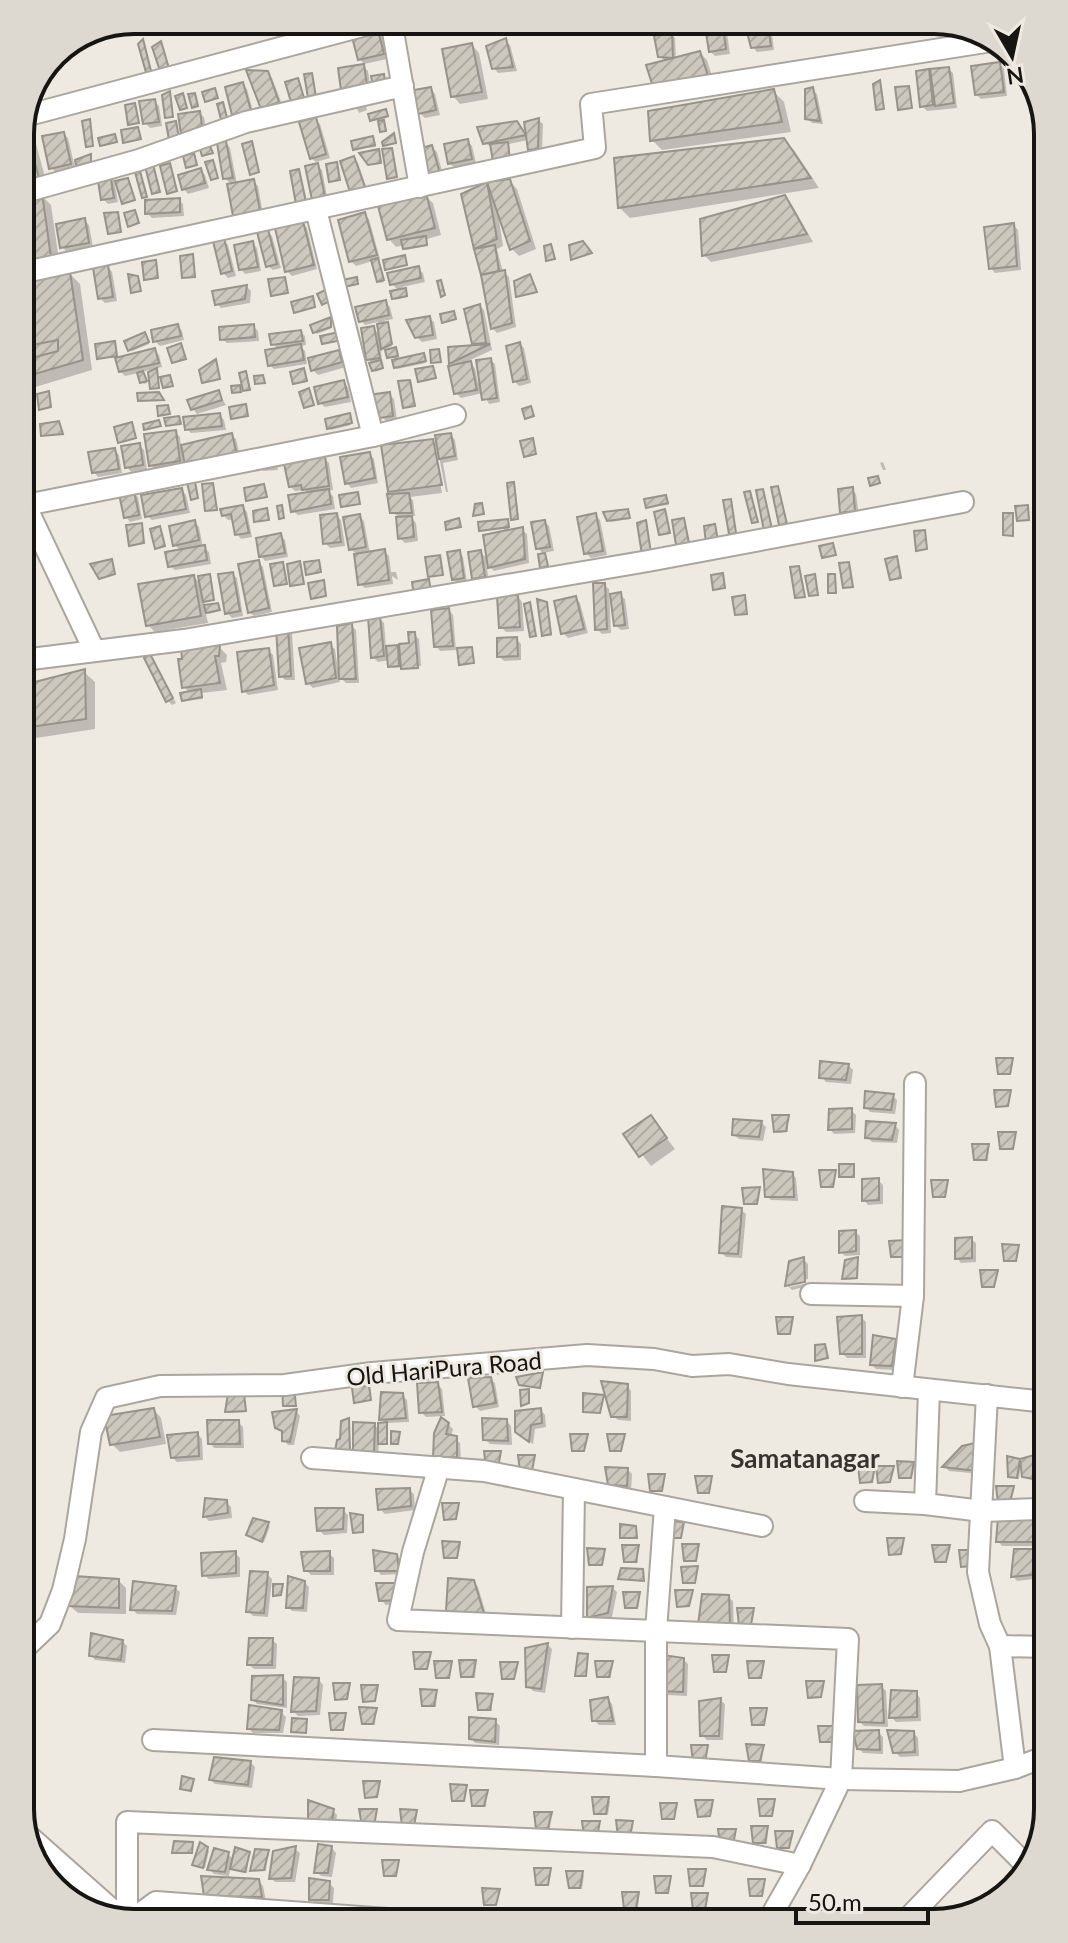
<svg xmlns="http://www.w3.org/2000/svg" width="1068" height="1943" font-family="Lato,sans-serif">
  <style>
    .shadow { fill: #0003 }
    .building { fill: url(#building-hatch); stroke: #97938a; stroke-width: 2 }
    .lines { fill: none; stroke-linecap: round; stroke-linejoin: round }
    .street-casing { stroke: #aaa69d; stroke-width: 24 }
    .street { stroke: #fff; stroke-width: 20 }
    .labels { text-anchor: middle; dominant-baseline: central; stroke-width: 6; stroke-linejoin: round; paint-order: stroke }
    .street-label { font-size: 24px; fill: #161511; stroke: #efeae1 }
    .neighbourhood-label { font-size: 26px; font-weight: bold; fill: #38342d; stroke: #efeae1 }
    .rim { fill: none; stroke: #161511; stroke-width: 4 }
  </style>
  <defs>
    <pattern id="building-hatch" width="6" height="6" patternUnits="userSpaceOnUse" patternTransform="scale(2)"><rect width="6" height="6" fill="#ccc8be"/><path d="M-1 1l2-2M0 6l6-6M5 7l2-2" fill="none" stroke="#aeaba2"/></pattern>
  </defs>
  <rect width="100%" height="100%" fill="#efeae1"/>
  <g class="shadow">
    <path d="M706,20H725L730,54L715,56L710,51Z"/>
    <path d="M746,20H770L774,50L757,52L753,47Z"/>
    <path d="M377,29L381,33L387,59L364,64L360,59Z"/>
    <path d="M671,34L675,38L676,59L700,53L707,60L715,86L666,62L660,56Z"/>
    <path d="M505,41L510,45L517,71L498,73L494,68Z"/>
    <path d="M472,45L479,53L488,99L460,104L453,96Z"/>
    <path d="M1000,64L1004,69L1007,96L981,99L976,94Z"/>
    <path d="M363,66L368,71L371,90L348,94Z"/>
    <path d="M948,69L953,73L957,108L927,111L922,106L918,73Z"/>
    <path d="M267,73L272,78L283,107L263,108Z"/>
    <path d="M242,84L247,89L254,115L239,119L234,114Z"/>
    <path d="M431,89L435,94L440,115L425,118L420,113Z"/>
    <path d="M812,90L817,94L823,124L812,123L807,118Z"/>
    <path d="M773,91L784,102L791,132L662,150L652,140Z"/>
    <path d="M154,101L159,106L162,126L150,128L145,123Z"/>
    <path d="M365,103L367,110L359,113L355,104Z"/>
    <path d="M386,111L389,117L381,120L385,124L387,132H384L380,120H372Z"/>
    <path d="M199,113L204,117L206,130L187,138L183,133L180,116Z"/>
    <path d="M315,120L320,124L330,158L316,162L311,158Z"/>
    <path d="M538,120L543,124L542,153L534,154L530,149L528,140L509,144L511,161L485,143L521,128L528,139Z"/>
    <path d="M26,133L36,144L48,188L21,196L20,135Z"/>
    <path d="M64,134L68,138L75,168L56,172L51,168Z"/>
    <path d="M372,138L376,147L355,149Z"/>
    <path d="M783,140L794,150L819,188L630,218L620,208Z"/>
    <path d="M468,141L472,146L476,163L454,167L449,163Z"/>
    <path d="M226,143L230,148L237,184L254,182L258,186L264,220L225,178Z"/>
    <path d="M432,147L437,152L444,179L432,181Z"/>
    <path d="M354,159L358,163L368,192L357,195Z"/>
    <path d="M317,165L322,170L328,202L318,204Z"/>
    <path d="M201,171L205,175L209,188L188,194L184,189Z"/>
    <path d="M109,175L114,179L118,202L108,204L103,199Z"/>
    <path d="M509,181L517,189L536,249L519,256L512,249L501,219L499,220L503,246L497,249L503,272L509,277L516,327L497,333L492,328L463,195L487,184Z"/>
    <path d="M41,195L51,205L60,267L21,275V201Z"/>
    <path d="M425,196L433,203L441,235L427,239L428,246L406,250L404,245L396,247L389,239Z"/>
    <path d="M784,197L792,205L813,242L711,262L704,255Z"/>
    <path d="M179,200L183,204L184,216L152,218L147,213Z"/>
    <path d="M365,215L369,219L380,259L377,260L384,282L380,283L373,261L356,266L351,261Z"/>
    <path d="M84,220L89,225L93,247L67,252L62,247Z"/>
    <path d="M303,223L307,228L317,269L292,276L287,271Z"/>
    <path d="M1014,225L1018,230L1021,270L995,273L991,268Z"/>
    <path d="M268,232L272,236L281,268L273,270L268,266Z"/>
    <path d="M223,241L228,245L236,276L228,278L223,273Z"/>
    <path d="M252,243L257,248L261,271L245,274L241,269Z"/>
    <path d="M108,267L112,272L117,301L105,303L100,298Z"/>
    <path d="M418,269L423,273L425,282L402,287L408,297L395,300L394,298L399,291L392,284Z"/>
    <path d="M70,274L80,284L92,370L22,391L21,284Z"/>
    <path d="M247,287L251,291L250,303L221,308L217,304Z"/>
    <path d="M385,302L390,307L393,319L384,321L389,326L392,346L381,351L383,369L375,372L374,365L368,359L373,328L380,335L378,322L365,325L361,320Z"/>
    <path d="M480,306L484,310L492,350L468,361L475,368L478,383L481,382L490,360L495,364L500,402L489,404L483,393L461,398L456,393L455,367L451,363L478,348L473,343Z"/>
    <path d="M429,318L434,322L437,339L422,342L417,337Z"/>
    <path d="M330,320L332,328L317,334L315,332Z"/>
    <path d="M178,326L182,331L184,340L160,346L155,341Z"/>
    <path d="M253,326L258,331L259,341L227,343L222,339Z"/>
    <path d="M301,332L305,336L306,345L300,346L305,351L307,364L274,369L270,365L279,350L273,344Z"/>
    <path d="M146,336L149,344L132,351L130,349Z"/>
    <path d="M115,343L118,359L154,351L159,355L162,367L154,369L157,389L152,388L150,370L141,372L147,383L144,384L138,373L125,376L120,371L117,358H99Z"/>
    <path d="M520,344L524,348L531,383L519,386L514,381Z"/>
    <path d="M397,351L399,360L423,355L426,363L397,369L394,358L389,357Z"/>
    <path d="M338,352L346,367L318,375L313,370Z"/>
    <path d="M343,383L348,387L351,402L325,407L320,403Z"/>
    <path d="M218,392L226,405L197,414L193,409Z"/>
    <path d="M389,394L394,399L397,420L387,422L382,417Z"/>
    <path d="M220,415L224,420L226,430L191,433L187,429Z"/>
    <path d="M348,415L351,425L331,430L329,428Z"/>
    <path d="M175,432L180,437L181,447L231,435L236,439L241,460L192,469L183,460L184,465L155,470L151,465Z"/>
    <path d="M451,435L455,440L458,460L443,463L448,492H446L437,446H433L442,493L410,497L413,500L415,516H410L416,523L418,541L405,543L400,538L398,516L391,512L395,496L390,491L433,441L439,447Z"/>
    <path d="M139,445L144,450L147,470L131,472L127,467Z"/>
    <path d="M115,450L119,455L122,473L98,477L94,472Z"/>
    <path d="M369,454L374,459L378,483L351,488L347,483Z"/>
    <path d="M324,458L329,463L333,490L327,491L333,496L335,509L298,515L293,511L309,494L305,490L295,491L290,486Z"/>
    <path d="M883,462L886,470H883L880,463Z"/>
    <path d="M277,465L278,470L263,471L262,466Z"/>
    <path d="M513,484L515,486L519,520L512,519Z"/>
    <path d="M182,490L186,495L190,513L152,520L147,516Z"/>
    <path d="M852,490L856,494L859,515L847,517L842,512Z"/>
    <path d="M133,493L138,497L142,519L130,522L126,517Z"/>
    <path d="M666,497L669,505L648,507Z"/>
    <path d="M243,507L247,512L252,537L241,539L237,534L234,519L228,520L223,515Z"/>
    <path d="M628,511L630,519L611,522L609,520Z"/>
    <path d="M336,515L341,520L345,546L330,548L325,543Z"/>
    <path d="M359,516L364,521L370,554L384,551L389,556L391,572H396L398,580L392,576L393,584L365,588L360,584L356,554L351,549Z"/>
    <path d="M596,516L600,520L607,555L591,558L586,553Z"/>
    <path d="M507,521L510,532L522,530L527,534L529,563L494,571L486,563L489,581L479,583L474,578L480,552L489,560L505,533L504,529L481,530Z"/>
    <path d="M194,522L199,527L203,547L209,552L211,564L175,570L170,566L181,551L175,545Z"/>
    <path d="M545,522L549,526L554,551L543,553L546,557L548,567L544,568V555L538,548Z"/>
    <path d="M280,535L285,540L288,557L265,561L261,556Z"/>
    <path d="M459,552L463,557L467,582L458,584L453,579Z"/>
    <path d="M258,562L263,567L272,612L254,616L249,612Z"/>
    <path d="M232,574L237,578L243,616L232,618L227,613Z"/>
    <path d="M209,576L214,598L204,600L205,607L218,605L220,611L209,614L205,610L208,623L155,632L148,625L194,577L202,585Z"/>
    <path d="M604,585L609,589L611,633L602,634L597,629Z"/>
    <path d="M620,595L625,599L629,629L621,630L616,626Z"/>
    <path d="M518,597L522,602L524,631L506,632L501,627Z"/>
    <path d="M576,598L580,603L588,633L568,638L563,633Z"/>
    <path d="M546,604L552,636H546L544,635Z"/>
    <path d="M449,610L453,615L456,650L440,651L436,646Z"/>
    <path d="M379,618L384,623L386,648H397L401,652L411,645L414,634L419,639L421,666L404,667V670L403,667L392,668L390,660L378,662L373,657Z"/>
    <path d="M351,625L356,630L359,683H346L339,676L340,682L313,688L308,683L330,645L335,649L338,670H341Z"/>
    <path d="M288,629L292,634L295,680H285L281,676Z"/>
    <path d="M516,639L521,644V660L504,661L499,656Z"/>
    <path d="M219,647L227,655L226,662L221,663L227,690L202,693L203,699L185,701L183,700L190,693L184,687Z"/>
    <path d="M268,650L273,655L278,690L248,695L244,691Z"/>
    <path d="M149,655L176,703L172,705L167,700Z"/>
    <path d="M84,672L95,682V729L23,740V687Z"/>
    <path d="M1013,1060L1011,1075H1002L1000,1073Z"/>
    <path d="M849,1066L853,1070L851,1084L826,1082L822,1077Z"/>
    <path d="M893,1096L897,1100L895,1114L870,1112L866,1107Z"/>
    <path d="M851,1110L856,1115L855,1133L834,1134L830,1129Z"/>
    <path d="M788,1117V1132L778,1133L776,1131Z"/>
    <path d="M651,1118L675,1149L651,1166L626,1134Z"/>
    <path d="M762,1123L766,1127L763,1141L739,1139L734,1135Z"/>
    <path d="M895,1125L899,1130L897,1143L872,1142L868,1137Z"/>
    <path d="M989,1146L988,1161H978L976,1159Z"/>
    <path d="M835,1172L834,1188H825L823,1186Z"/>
    <path d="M792,1174L796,1178L798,1201L771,1200L766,1196Z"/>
    <path d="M878,1180L883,1185V1204L868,1205L864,1200Z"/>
    <path d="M741,1210L746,1214L742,1258L726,1257L721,1252Z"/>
    <path d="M855,1232L860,1236V1255L845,1256L841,1252Z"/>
    <path d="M971,1239L976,1243V1262L961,1263L957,1258Z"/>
    <path d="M804,1260L808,1264V1279L790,1283V1287L808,1283V1286L792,1290L787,1285Z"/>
    <path d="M857,1260L858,1279L845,1280L844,1278Z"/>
    <path d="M861,1317L866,1322V1358H847L842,1353Z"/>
    <path d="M895,1341L900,1346L896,1370L876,1369L872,1365Z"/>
    <path d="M490,1379L495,1383L499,1407L480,1411L475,1406Z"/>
    <path d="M437,1384L442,1389L445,1416L426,1417L421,1412Z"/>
    <path d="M627,1386L631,1391V1421L618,1420L613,1416Z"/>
    <path d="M243,1395L247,1412L228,1413L227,1411Z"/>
    <path d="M402,1395L407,1400L409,1422L388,1423V1445H382L379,1442L378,1457L360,1455L355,1450L374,1425L380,1430L386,1424L381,1419Z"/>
    <path d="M154,1410L161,1418L166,1444L120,1452L112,1444Z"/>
    <path d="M541,1410L545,1415L546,1427L535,1429L533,1444L522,1437Z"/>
    <path d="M296,1411L300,1416L294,1445H288L284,1440V1433L277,1427Z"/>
    <path d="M506,1421L511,1426L512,1445L490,1444L485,1439Z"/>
    <path d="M238,1422L243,1427L244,1448H214L210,1443Z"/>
    <path d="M448,1424L453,1429L451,1437L460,1443L461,1461H440Z"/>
    <path d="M197,1434L202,1439L203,1460L177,1462L172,1457Z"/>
    <path d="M963,1448L981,1474L949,1471L945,1467Z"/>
    <path d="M1034,1457V1480L1024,1476L1021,1462L1019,1479L1010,1476L1009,1459L1020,1461Z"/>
    <path d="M628,1470L632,1474L631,1490L614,1489L610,1484Z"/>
    <path d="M409,1490L414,1494L415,1510L385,1514L380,1509Z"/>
    <path d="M226,1502L231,1507L232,1518L209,1521L205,1517Z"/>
    <path d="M343,1510L348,1515L347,1533L324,1535L319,1530Z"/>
    <path d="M255,1520L270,1526L264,1542L250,1537Z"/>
    <path d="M1041,1522L1046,1527L1045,1546H1002L998,1541Z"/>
    <path d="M638,1547V1563H628L626,1561Z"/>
    <path d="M1038,1551L1042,1556L1043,1578L1017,1581L1013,1576Z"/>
    <path d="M235,1553L240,1558V1577L209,1579L204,1575Z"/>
    <path d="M329,1554L334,1558V1575H311L306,1570Z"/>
    <path d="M396,1555L401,1560L402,1574L381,1575L377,1570Z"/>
    <path d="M267,1574L272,1579L268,1617L253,1616L248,1611Z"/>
    <path d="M119,1581L126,1588V1614L78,1613L70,1606Z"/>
    <path d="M304,1582L309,1587L307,1612L292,1611L288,1607Z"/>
    <path d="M473,1582L478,1587L487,1617L452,1614L448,1610Z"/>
    <path d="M175,1588L180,1592L176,1615L137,1614L132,1609Z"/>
    <path d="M613,1588L617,1592L612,1617L594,1621L589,1617Z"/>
    <path d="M403,1589L402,1604L386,1605L381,1600Z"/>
    <path d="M639,1594L638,1609H629L627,1607Z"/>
    <path d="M728,1597L733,1601L734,1629H705Z"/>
    <path d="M272,1640L277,1644L276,1669H254L249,1665Z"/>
    <path d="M122,1641L127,1646L125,1663L95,1660L91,1655Z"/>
    <path d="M548,1645L552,1649L545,1693L533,1691L528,1686L527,1650Z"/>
    <path d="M683,1659L688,1664L687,1696L667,1695L662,1690Z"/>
    <path d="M476,1662L475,1678H465L463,1676Z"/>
    <path d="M612,1663L611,1678H601L599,1677Z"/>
    <path d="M282,1677L287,1682V1708L257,1704L253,1700Z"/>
    <path d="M319,1680L323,1685L320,1715L298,1716L293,1711Z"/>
    <path d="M349,1685L348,1700H339L337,1699Z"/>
    <path d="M881,1686L886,1691L888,1727L864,1726L860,1722Z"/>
    <path d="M437,1692L436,1707H426L424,1705Z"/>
    <path d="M916,1693L920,1698L921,1721L896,1722L891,1717Z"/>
    <path d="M492,1696V1711H482L480,1710Z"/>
    <path d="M607,1699L612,1704L616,1725H599L594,1720Z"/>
    <path d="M720,1700L725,1704L723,1740H707L702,1735Z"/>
    <path d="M376,1710L375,1725H365L363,1724Z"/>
    <path d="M281,1712L286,1717L283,1733H253L249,1729Z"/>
    <path d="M495,1721L500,1726L499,1745L475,1743L471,1738Z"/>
    <path d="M878,1732L883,1737V1754L863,1753L858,1748Z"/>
    <path d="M914,1733L918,1738L919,1756L900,1757L895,1752Z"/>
    <path d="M763,1747L762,1762H752L750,1760Z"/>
    <path d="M250,1762L255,1767L252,1788L215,1784L211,1780Z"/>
    <path d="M466,1787L465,1802H456L454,1800Z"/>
    <path d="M487,1792L486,1807H476L474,1805Z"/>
    <path d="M594,1799L610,1801L608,1815L596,1813Z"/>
    <path d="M676,1805L675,1820H666L664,1818Z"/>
    <path d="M332,1810L337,1815L335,1830L315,1827Z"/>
    <path d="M551,1814L550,1829L540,1830L538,1828Z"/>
    <path d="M768,1828L767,1844H757L755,1842Z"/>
    <path d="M332,1848L336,1853L332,1877L321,1876L317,1872Z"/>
    <path d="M207,1849L209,1851L205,1868L196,1866L194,1865Z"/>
    <path d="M295,1849L300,1853L295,1882H275L271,1878Z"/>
    <path d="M268,1852L266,1871H253L252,1870Z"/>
    <path d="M249,1853L247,1873L231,1867L228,1879L259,1881L263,1886L266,1901L206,1896L227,1879L228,1876L214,1874L210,1870L228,1854L234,1860Z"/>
    <path d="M569,1873L584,1875L582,1889L570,1887Z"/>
    <path d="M329,1883L334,1888L333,1904H316L311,1899Z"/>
    <path d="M639,1894L638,1909H628L626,1908Z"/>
  </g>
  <g class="building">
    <path d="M704,20H722L726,49L709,52Z"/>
    <path d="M744,20H767L771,46L751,48Z"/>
    <path d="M377,26L384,54L358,60L351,33Z"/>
    <path d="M672,32L673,58L658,57L654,36Z"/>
    <path d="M506,38L513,67L492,69L486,46Z"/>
    <path d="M143,39L152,75L147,76L138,44Z"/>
    <path d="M161,41L170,72L161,74L152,47Z"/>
    <path d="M472,43L482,92L451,97L442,49Z"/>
    <path d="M700,51L709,79L653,87L646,65Z"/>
    <path d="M1000,62L1004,92L975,95L971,66Z"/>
    <path d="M364,64L367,86L341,90L338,68Z"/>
    <path d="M949,67L954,103L935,106L930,69Z"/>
    <path d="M929,69L933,105L920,107L916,71Z"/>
    <path d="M246,70L268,71L279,102L261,109Z"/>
    <path d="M312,73L316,97L308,98L304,74Z"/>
    <path d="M384,74L385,83L373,85L371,76Z"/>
    <path d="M298,78L305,101L292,105L285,82Z"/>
    <path d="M880,80L884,109L876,110L873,84Z"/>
    <path d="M243,82L251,111L232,115L225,87Z"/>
    <path d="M909,86L912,108L898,110L895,87Z"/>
    <path d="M431,87L436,110L418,114L414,90Z"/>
    <path d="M813,87L820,121L805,119V89Z"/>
    <path d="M215,88L218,98L205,102L202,92Z"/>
    <path d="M774,89L782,122L650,141L648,111Z"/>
    <path d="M170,91L173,117L165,118L162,95Z"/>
    <path d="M183,93L187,108L180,110L175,96Z"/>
    <path d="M195,93L198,106L192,108L188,94Z"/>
    <path d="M155,99L159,122L143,124L139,101Z"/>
    <path d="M223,102L228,122L222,123L217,104Z"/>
    <path d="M135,103L139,123L128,125L125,105Z"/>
    <path d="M386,109L388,116L370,121L368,114Z"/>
    <path d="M200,111L202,126L181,134L178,114Z"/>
    <path d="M316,117L326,154L310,159L299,122Z"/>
    <path d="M539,118L538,149L528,150L524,122Z"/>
    <path d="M90,119L93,146L86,147L82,121Z"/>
    <path d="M384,120L386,131L380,132L378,121Z"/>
    <path d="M176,121L179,138L169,140L166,123Z"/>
    <path d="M517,121L526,135L483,144L477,127Z"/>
    <path d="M138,127L141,139L123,143L121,130Z"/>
    <path d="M26,131L39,178L21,183L20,133Z"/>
    <path d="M64,132L71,164L49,169L42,136Z"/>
    <path d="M394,133L396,143L383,146L382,142Z"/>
    <path d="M115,134L117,142L100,146L98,138Z"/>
    <path d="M373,136L375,145L353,150L351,141Z"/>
    <path d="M784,138L811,178L618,208L614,158Z"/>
    <path d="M468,139L472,159L448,164L444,144Z"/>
    <path d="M226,141L233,178L223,179L217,143Z"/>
    <path d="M252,141L259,172L250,175L242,144Z"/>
    <path d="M508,142L510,160L493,161L490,144Z"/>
    <path d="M432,145L440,174L426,178L418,149Z"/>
    <path d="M210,146L213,153L202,156L200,149Z"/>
    <path d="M392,148L397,177L387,179L382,149Z"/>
    <path d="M379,149L381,163L368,165L359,153Z"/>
    <path d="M194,153L197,165L186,168L183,156Z"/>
    <path d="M91,154V162L76,166L75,160Z"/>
    <path d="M354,156L365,187L350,192L340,161Z"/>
    <path d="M213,160L218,178L211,180L205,162Z"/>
    <path d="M337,162L340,180L329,182L326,164Z"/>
    <path d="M170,163L177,191L167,194L160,166Z"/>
    <path d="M318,163L325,197L312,200L305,166Z"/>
    <path d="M153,164L160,192L152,194L145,166Z"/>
    <path d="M201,168L205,183L182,190L178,175Z"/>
    <path d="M299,169L306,202L296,204L290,171Z"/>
    <path d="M140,171L147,197L142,198L135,172Z"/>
    <path d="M110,173L114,198L101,200L97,175Z"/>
    <path d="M128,178L135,200L122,204L115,181Z"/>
    <path d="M254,179L261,216L234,221L227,184Z"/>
    <path d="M510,179L530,241L510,250L487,182Z"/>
    <path d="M487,182L497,239L474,249L461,194Z"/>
    <path d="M42,193L51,257L21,263V199Z"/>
    <path d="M426,193L435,228L387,240L378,206Z"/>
    <path d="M785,195L807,234L702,256L700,219Z"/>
    <path d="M180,198V212L145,214V200Z"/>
    <path d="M135,210L139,223L128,227L124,213Z"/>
    <path d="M118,212L121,232L108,234L104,213Z"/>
    <path d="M365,212L377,255L349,262L338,220Z"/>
    <path d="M85,218L89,243L60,248L56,224Z"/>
    <path d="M303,221L314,265L285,272L275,228Z"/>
    <path d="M1014,223L1017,266L989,269L984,227Z"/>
    <path d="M268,229L277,264L266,267L257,232Z"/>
    <path d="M426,236L427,245L403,249L401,240Z"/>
    <path d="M224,238L232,271L221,274L213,241Z"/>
    <path d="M253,241L258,267L239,270L234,245Z"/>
    <path d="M583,241L592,253L571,260L569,245Z"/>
    <path d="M551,244L555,259L546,261L544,246Z"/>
    <path d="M495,245L499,271L481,275L474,249Z"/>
    <path d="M193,254L195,277L182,278L180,256Z"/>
    <path d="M405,255L407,265L385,270L383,260Z"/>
    <path d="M378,258L384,280L377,282L371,260Z"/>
    <path d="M156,260L158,278L144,280L142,262Z"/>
    <path d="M108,265L113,297L98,299L93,268Z"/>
    <path d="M419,266L421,278L390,285L387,273Z"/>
    <path d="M505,270L512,323L491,329L481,275Z"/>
    <path d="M70,272L83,360L21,378V282Z"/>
    <path d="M128,274L138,276L141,291L131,293Z"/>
    <path d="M530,274L537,292L516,297L514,281Z"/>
    <path d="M285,277L288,293L271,296L268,279Z"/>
    <path d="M357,277L358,284L339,288L337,281Z"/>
    <path d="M441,280L445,295L441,297L437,281Z"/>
    <path d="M247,285L245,299L215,305L212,291Z"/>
    <path d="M406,288L407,296L392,299L390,291Z"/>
    <path d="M327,289L332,300L322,305L317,294Z"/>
    <path d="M313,296L315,307L294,313L291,302Z"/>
    <path d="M386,300L389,315L359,322L355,307Z"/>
    <path d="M480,304L486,343L472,344L464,309Z"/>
    <path d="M454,311L456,319L442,323L440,314Z"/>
    <path d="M430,316L433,335L415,338L406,320Z"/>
    <path d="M331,317V327L313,333L310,325Z"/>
    <path d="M388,322L392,344L381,349L377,324Z"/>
    <path d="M178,324L181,336L153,342L151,330Z"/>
    <path d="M254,324L255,337L220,340L219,327Z"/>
    <path d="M374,326L380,358L366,360L361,328Z"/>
    <path d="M301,330L303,341L271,345L269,334Z"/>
    <path d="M145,332L149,342L128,351L124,341Z"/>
    <path d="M340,332L342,340L322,344L320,336Z"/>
    <path d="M58,340V351L32,358L27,346Z"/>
    <path d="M115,341L117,356L97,359L95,344Z"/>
    <path d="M520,342L527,379L513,382L506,346Z"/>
    <path d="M181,343L186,359L172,363L167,348Z"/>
    <path d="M301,344L304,360L268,366L265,350Z"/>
    <path d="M490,344L449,364L448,347Z"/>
    <path d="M396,347L398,356L387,358L385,350Z"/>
    <path d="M155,348L159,363L119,372L115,358Z"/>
    <path d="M439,349L441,362L431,363L430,350Z"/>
    <path d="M339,350L342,362L311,371L308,358Z"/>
    <path d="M424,353L426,361L394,368L392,360Z"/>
    <path d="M491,358L497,398L482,400L476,360Z"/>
    <path d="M216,359L220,379L202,383L199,370Z"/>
    <path d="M381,360L383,368L372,371L369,363Z"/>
    <path d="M471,361L477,390L454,394L448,366Z"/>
    <path d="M433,366L436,378L418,382L415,369Z"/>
    <path d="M157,368L159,388L150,389L148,372Z"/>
    <path d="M304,368L307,381L293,384L290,372Z"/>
    <path d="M143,371L147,381L140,383L137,373Z"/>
    <path d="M246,371L250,390L243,391L239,373Z"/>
    <path d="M170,375L173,386L163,388L160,377Z"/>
    <path d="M263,375L265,383L255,384L254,376Z"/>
    <path d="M344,380L348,397L318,404L314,387Z"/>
    <path d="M410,380L415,406L403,408L398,381Z"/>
    <path d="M240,385L241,392L232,393L231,386Z"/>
    <path d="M309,388L314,405L304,408L299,392Z"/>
    <path d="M219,390L222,400L191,410L187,400Z"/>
    <path d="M49,391L51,407L39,410L37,394Z"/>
    <path d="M159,392L164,400L138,401L137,393Z"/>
    <path d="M390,392L393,416L380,418L368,395Z"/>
    <path d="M246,404L248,416L231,419L229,407Z"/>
    <path d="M168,405L170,414L158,416L157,406Z"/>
    <path d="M531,406L534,416L525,419L522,409Z"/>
    <path d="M220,413L222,426L185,430L183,417Z"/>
    <path d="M350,413L352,423L327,429L325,419Z"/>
    <path d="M179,416L181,424L166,426L164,418Z"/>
    <path d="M159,420L161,426L144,430L143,424Z"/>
    <path d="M59,421L63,434L41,436L40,424Z"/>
    <path d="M132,422L136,438L118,443L114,427Z"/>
    <path d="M176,430L180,461L149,466L144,434Z"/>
    <path d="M232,433L237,456L185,465L181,445Z"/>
    <path d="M451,433L455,456L439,459L435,435Z"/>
    <path d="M533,438L536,454L524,457L520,441Z"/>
    <path d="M433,439L442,485L388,492L381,445Z"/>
    <path d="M140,443L143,465L125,468L121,446Z"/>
    <path d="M115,448L119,469L92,473L88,452Z"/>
    <path d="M370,452L375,478L345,484L340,457Z"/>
    <path d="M325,456L329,486L302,490L301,485L289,487L284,464Z"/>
    <path d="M194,476L198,498L191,500L186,478Z"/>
    <path d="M878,476L880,483L870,486L868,478Z"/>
    <path d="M514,482L518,519L511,520L507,483Z"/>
    <path d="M213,483L217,510L205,511L202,484Z"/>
    <path d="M264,484L267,497L246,501L244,488Z"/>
    <path d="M778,486L787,524L779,525L771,487Z"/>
    <path d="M853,487L855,511L840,513L838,489Z"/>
    <path d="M182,488L186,509L145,517L141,495Z"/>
    <path d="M329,489L331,504L291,512L288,495Z"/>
    <path d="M763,489L772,529L764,531L756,490Z"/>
    <path d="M134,491L139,515L124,518L119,494Z"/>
    <path d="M750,491L758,522L752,523L744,492Z"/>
    <path d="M358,492L360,504L341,507L339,495Z"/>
    <path d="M409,493L412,513H390L387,494Z"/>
    <path d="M666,495L668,503L646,508L644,499Z"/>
    <path d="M731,499L736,533L729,534L723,500Z"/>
    <path d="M482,503L484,514L473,516L475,504Z"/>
    <path d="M243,505L249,533L235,535L231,514L222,516L220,509Z"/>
    <path d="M282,505L284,518L279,519L277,506Z"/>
    <path d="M1028,505L1029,520L1017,521L1015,506Z"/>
    <path d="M267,508L269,520L254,522L253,511Z"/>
    <path d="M628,509L630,518L607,521L603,512Z"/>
    <path d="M665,509L670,533L659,535L654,512Z"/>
    <path d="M337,513L341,542L323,544L320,515Z"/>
    <path d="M596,513L603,551L584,554L577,517Z"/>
    <path d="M1003,513H1013V536L1003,535Z"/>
    <path d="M360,514L366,547L349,550L343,517Z"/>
    <path d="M412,516L414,537L398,539L396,517Z"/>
    <path d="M459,518L461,527L446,530L445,522Z"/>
    <path d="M684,518L689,543L676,545L672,520Z"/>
    <path d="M508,519L509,527L479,531L478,522Z"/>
    <path d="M195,520L199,540L173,546L169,526Z"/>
    <path d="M545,520L550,547L536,549L531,522Z"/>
    <path d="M646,520L651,553L642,555L637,523Z"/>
    <path d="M142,523L144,543L129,546L126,525Z"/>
    <path d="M715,524L718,541L706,543L704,526Z"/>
    <path d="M160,526L165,546L155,549L150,529Z"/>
    <path d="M523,527L525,559L488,568L483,535Z"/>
    <path d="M925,530L927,549L916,551L914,531Z"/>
    <path d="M281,533L285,553L259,557L256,538Z"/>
    <path d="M833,543L836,555L822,558L819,546Z"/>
    <path d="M205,545L207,560L168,567L165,552Z"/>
    <path d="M385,549L389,580L358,585L354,554Z"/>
    <path d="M460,550L464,578L452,580L447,552Z"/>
    <path d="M481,550L485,577L472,579L468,552Z"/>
    <path d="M545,553L548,566L540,568L538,554Z"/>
    <path d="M440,555L443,575L428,577L425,557Z"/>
    <path d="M897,556L901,578L890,580L885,559Z"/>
    <path d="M112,559L115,574L99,579L90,564Z"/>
    <path d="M259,560L269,608L248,613L238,564Z"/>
    <path d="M319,560L321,572L306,575L304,562Z"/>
    <path d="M300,561L304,584L290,586L287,564Z"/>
    <path d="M283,562L287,584L274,586L270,564Z"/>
    <path d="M849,562L853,587L843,588L839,563Z"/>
    <path d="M799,566L805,597L795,598L790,567Z"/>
    <path d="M233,572L240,611L225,614L218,574Z"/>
    <path d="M723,573L725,588L713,590L711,575Z"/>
    <path d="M210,574L214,600L203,602L198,576Z"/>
    <path d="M815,574L818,595L809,596L805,576Z"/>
    <path d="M828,574H835L836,593H828Z"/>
    <path d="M194,575L201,616L146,626L138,584Z"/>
    <path d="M429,579L431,593L414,596L412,582Z"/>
    <path d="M324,580L326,596L311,599L308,583Z"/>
    <path d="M593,583H605L607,629L595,630Z"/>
    <path d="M621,592L625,625L614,626L610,594Z"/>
    <path d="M518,595L520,627L499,628L497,596Z"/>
    <path d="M745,595L747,614L735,615L732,597Z"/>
    <path d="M576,596L584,629L561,634L554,601Z"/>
    <path d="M537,599L547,602L551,634L542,636Z"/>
    <path d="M530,602L536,636L530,637L524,604Z"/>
    <path d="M218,603L220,610L206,613L204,605Z"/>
    <path d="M449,608L453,646L434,647L431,610Z"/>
    <path d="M380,616L384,656L371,658L368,617Z"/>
    <path d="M352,623L356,679H339L337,626Z"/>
    <path d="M288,627L291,676L279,677L276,628Z"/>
    <path d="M408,632H415L418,668L401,669L399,644L409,643Z"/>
    <path d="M517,637L518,656L497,657V638Z"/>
    <path d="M331,642L336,678L306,684L299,648Z"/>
    <path d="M220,645L219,656H215L220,683L182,688L178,659H182L181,648Z"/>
    <path d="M398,645L399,666L388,667L386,646Z"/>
    <path d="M472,647L474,663L459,665L457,648Z"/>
    <path d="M269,648L274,685L242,692L237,652Z"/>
    <path d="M149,652L173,698L166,702L144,658Z"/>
    <path d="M85,669L86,719L23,728V685Z"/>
    <path d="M201,689L202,697L182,701L180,693Z"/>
    <path d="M996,1058H1013L1010,1074H998Z"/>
    <path d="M820,1061L849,1064L846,1080L819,1078Z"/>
    <path d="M994,1090H1011L1008,1106L996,1107Z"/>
    <path d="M865,1091L894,1094L891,1110L864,1108Z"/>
    <path d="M852,1108V1129L828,1130L829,1109Z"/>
    <path d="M651,1115L667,1138L639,1157L623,1134Z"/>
    <path d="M772,1115H789L786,1131L774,1132Z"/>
    <path d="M733,1119L762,1121L759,1137L732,1135Z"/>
    <path d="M866,1121L896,1123L892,1140L865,1138Z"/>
    <path d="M998,1132H1016L1013,1149H1000Z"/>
    <path d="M972,1144H989L986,1160H974Z"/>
    <rect x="839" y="1164" width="15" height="13"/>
    <path d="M763,1169L793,1172L794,1197H765Z"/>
    <path d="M819,1170H836L833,1187H821Z"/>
    <path d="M879,1178V1200L862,1201V1179Z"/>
    <path d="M931,1180H948L945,1197H933Z"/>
    <path d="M760,1187L757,1204H744L742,1188Z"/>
    <path d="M722,1206L742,1208L738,1254L719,1253Z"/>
    <path d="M856,1230V1251L839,1253V1231Z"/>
    <path d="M972,1237V1258L955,1259V1238Z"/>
    <path d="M906,1240L903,1257H891L889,1241Z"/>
    <path d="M1002,1244L1019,1245L1016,1261H1004Z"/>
    <path d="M804,1257L805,1282L785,1286L789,1261Z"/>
    <path d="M858,1257L857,1278L842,1279L845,1260Z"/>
    <path d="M980,1270H998L994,1287H982Z"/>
    <path d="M862,1315V1354H840L837,1317Z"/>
    <path d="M776,1317H793L790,1334H778Z"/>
    <path d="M873,1335L896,1339L892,1366L870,1365Z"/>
    <path d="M825,1344L828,1358L815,1361V1345Z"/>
    <path d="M543,1372L540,1388L519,1385L516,1377Z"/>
    <path d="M491,1377L496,1403L473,1407L468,1378Z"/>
    <path d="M601,1381L628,1384L627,1417H611Z"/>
    <path d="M438,1382L442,1412L419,1413L417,1383Z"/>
    <path d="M369,1385L371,1400L354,1403L352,1388Z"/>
    <path d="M282,1387H294L296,1406H283Z"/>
    <path d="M529,1389V1403L521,1406L520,1390Z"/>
    <path d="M381,1392L403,1393L406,1418L379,1420Z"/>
    <path d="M244,1393L246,1411L225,1412L228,1394Z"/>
    <path d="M583,1393L604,1395L600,1413L583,1412Z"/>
    <path d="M154,1408L160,1437L110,1445L104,1416Z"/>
    <path d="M541,1408L542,1423L531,1425L529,1442L515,1432V1411Z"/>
    <path d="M297,1409L290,1442L282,1441V1431L275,1428L272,1412Z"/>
    <path d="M441,1417L449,1423L446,1434L457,1436V1457L433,1458L434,1433Z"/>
    <path d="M349,1418L350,1452L335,1451L337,1440L340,1439L341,1421Z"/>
    <path d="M482,1418L507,1419L508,1441L483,1440Z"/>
    <path d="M207,1420H239L240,1444H208Z"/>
    <path d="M353,1422L375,1423L374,1453L353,1451Z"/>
    <path d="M387,1422V1444H378V1423Z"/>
    <path d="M391,1431L400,1432L398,1444H391Z"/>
    <path d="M198,1432L199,1456L171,1458L167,1435Z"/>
    <path d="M570,1434H588L584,1451H572Z"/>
    <path d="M607,1434H625L621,1451H610Z"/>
    <path d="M979,1442L977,1471L942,1467L962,1446Z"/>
    <path d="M484,1451H501L498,1468H486Z"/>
    <path d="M518,1455H535L532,1471L520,1472Z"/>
    <path d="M1034,1455L1033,1479L1022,1477L1020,1459Z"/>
    <path d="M1007,1456L1020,1459L1017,1478L1008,1477Z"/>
    <path d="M897,1461L914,1462L911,1478H899Z"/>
    <path d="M858,1466H875L872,1482L860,1483Z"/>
    <path d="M876,1466H894L890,1482L878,1483Z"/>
    <path d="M605,1467L628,1468L627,1486L608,1485Z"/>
    <path d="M648,1474H665L662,1491H650Z"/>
    <path d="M695,1476H712L709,1493H698Z"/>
    <path d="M996,1486H1014L1010,1503H998Z"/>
    <path d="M410,1488L411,1506L378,1510L376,1489Z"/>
    <path d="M205,1498L227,1500L228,1513L203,1517Z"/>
    <path d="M442,1503H459L456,1519L444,1520Z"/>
    <path d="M315,1508H344L343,1529L317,1531Z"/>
    <path d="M350,1513L363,1515V1532L353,1533Z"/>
    <path d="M253,1518L269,1522L262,1542L246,1535Z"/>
    <path d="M998,1518L1042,1520L1041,1542H996Z"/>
    <path d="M667,1521L684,1522L681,1538H669Z"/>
    <path d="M620,1524L636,1526L637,1538H620Z"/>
    <path d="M887,1538H904L901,1554L889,1555Z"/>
    <path d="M442,1541L460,1542L457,1558H444Z"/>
    <path d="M682,1544H699L696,1561H684Z"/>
    <path d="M622,1545H639L636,1562H624Z"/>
    <path d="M932,1545H950L946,1562H935Z"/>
    <path d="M587,1548L605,1549L602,1565H589Z"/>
    <path d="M1014,1549H1039V1574L1011,1577Z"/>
    <path d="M373,1550L397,1554L399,1571H375Z"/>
    <path d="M959,1550H977L973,1566L961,1567Z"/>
    <path d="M236,1551V1573L202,1576L201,1553Z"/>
    <path d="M330,1551V1571H304L301,1552Z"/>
    <path d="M698,1566L695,1583H683L681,1567Z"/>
    <path d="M621,1568L643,1569L644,1581L618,1579Z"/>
    <path d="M250,1571L268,1572L264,1613L246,1612Z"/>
    <path d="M74,1576L119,1579V1608L68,1606Z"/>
    <path d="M288,1576L305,1581L303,1608H286Z"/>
    <path d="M448,1578L474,1580L484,1614L446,1611Z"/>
    <path d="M133,1581L176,1586L172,1611L130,1610Z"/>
    <path d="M376,1583H399L398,1600L379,1601Z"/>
    <path d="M273,1584H283L281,1595L273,1596Z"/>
    <path d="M613,1586L608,1613L587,1618V1587Z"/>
    <path d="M675,1590H693L689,1606L677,1607Z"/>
    <path d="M623,1592H640L637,1608H625Z"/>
    <path d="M702,1594L729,1595L730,1625H698Z"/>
    <path d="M737,1608H754L751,1625H739Z"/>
    <path d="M91,1633L123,1640L121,1660L89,1656Z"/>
    <path d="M249,1638H273L272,1665H247Z"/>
    <path d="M548,1643L541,1689L526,1687L525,1648Z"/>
    <path d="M413,1652H431L427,1669H415Z"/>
    <path d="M578,1653L588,1654L586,1676H575Z"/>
    <path d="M663,1655L684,1658L683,1692L660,1691Z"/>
    <path d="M712,1655H729L726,1672H714Z"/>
    <path d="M459,1660H476L473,1677H461Z"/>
    <path d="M434,1661H452L449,1678H436Z"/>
    <path d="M595,1661H613L609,1677H597Z"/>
    <path d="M747,1661H764L761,1678H749Z"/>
    <path d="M500,1662H518L514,1679H502Z"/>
    <path d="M283,1675V1705L251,1700L252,1676Z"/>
    <path d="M294,1677L319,1678L316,1711L291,1712Z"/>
    <path d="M806,1681H824L821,1697L808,1698Z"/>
    <path d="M333,1683H350L347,1699L335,1700Z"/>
    <path d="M882,1684L884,1723L858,1722L857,1685Z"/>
    <path d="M361,1685H378L375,1701L363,1702Z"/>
    <path d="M420,1689L437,1690L434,1706H422Z"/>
    <path d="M891,1690L917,1691V1717L889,1718Z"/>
    <path d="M476,1693L493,1694L490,1710H478Z"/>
    <path d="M608,1697L613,1721H592L590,1700Z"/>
    <path d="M721,1698L719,1736H700L699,1701Z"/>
    <path d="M249,1705L282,1710L279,1730L247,1729Z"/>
    <path d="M359,1707L377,1708L373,1724H362Z"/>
    <path d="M750,1708H767L764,1725H752Z"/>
    <path d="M329,1713H346L343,1730H331Z"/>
    <path d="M469,1717L496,1719L495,1742L469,1739Z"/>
    <path d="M292,1718L307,1719L306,1733L291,1732Z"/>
    <path d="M818,1726H835L832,1742H820Z"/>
    <path d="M879,1730L880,1750L857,1749L853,1731Z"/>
    <path d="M887,1730L914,1731L915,1752L893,1753Z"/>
    <path d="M746,1744L764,1745L760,1761H749Z"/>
    <path d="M691,1745H708L705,1762H693Z"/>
    <path d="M214,1757L251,1761L248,1785L209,1780Z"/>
    <path d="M182,1776L194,1779L191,1791L180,1789Z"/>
    <path d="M363,1781H380L377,1797L365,1798Z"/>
    <path d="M450,1784L467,1785L464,1801H452Z"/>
    <path d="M470,1790H488L484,1806H472Z"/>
    <path d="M592,1797H609L606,1814H594Z"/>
    <path d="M758,1799H775L772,1816H760Z"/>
    <path d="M308,1800L334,1809L331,1826L308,1823Z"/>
    <path d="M695,1800H713L710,1816L698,1817Z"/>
    <path d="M660,1803H677L674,1819H662Z"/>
    <path d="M359,1809H377L374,1826H362Z"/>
    <path d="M400,1809L417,1810L414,1826H402Z"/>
    <path d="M534,1812H552L548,1828L536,1829Z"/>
    <path d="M616,1820L633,1821L630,1837H618Z"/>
    <path d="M582,1821H600L597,1837H584Z"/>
    <path d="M751,1826H768L765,1843H753Z"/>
    <path d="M718,1829H736L733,1845H720Z"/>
    <path d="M775,1831H793L789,1848H777Z"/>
    <path d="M174,1841L193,1842L192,1853H172Z"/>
    <path d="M200,1842L208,1847L203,1868L192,1865Z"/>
    <path d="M318,1844L332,1846L328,1873H314Z"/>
    <path d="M296,1846L291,1878L269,1879L273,1851Z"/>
    <path d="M235,1847L250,1852L245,1872L230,1869Z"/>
    <path d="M214,1848L229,1852L225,1872L207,1870Z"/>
    <path d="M255,1849L269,1850L264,1870L250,1871Z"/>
    <path d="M382,1860H399L396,1876H384Z"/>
    <path d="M534,1868H551L548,1885H536Z"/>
    <path d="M688,1869H706L703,1886H690Z"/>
    <path d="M566,1871H583L580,1888H569Z"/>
    <path d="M201,1876L259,1879L262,1897L204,1896Z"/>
    <path d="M654,1876H671L668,1893H656Z"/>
    <path d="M309,1878L330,1881L329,1900H309Z"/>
    <path d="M748,1879H765L762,1896H750Z"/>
    <path d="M482,1888L500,1889L496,1905H484Z"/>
    <path d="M622,1892H639L636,1908L624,1909Z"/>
    <path d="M691,1893H708L705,1910H693Z"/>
  </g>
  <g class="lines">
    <g class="street-casing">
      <g id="street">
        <path d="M391,20L420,187"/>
        <path d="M25,116L385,20"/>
        <path d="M21,193L139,160L246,122L403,86"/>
        <path d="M316,210L373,436"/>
        <path d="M21,273L595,148L591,104L998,40"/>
        <path d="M22,498L94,650"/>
        <path d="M26,505L373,436L455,415"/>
        <path d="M23,660L184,640L648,561L963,502"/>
        <path d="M811,1294L913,1296"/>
        <path d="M902,1387L913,1296L915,1083"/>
        <path d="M987,1395L978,1572L990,1624L1000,1646L1015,1768"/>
        <path d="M312,1458L484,1471L762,1526"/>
        <path d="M439,1467L413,1552L398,1620L848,1639L841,1779L800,1865L771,1916"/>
        <path d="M865,1501L925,1504L982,1511L1039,1509L1046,1504"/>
        <path d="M925,1504L929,1390"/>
        <path d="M572,1628L574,1489"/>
        <path d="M28,1645L50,1624L63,1590L75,1539L91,1432L106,1398L160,1386L285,1385L372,1373L587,1355L654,1359L692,1366L729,1364L788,1374L1046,1402"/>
        <path d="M1000,1646L1047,1647"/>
        <path d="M153,1740L656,1766L841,1779L959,1781L1015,1768L1047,1756"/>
        <path d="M656,1766V1631L665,1507"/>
        <path d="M29,1836L127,1923"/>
        <path d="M911,1915L992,1831L1030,1869"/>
        <path d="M127,1923V1822L713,1847L800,1865"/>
        <path d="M127,1923L156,1902L402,1920"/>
      </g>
    </g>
    <use href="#street" class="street"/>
  </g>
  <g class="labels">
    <g class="street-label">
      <text transform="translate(444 1368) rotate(-5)">Old HariPura Road</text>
    </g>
    <g class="neighbourhood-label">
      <text x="805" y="1458">Samatanagar</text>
    </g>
  </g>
  <path d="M0 0H1068V1943H0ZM134 34H934A100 100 0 0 1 1034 134V1809A100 100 0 0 1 934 1909H134A100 100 0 0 1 34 1809V134A100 100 0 0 1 134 34Z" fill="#ded9d0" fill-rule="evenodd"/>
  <path class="rim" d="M134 34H934A100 100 0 0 1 1034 134V1809A100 100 0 0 1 934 1909H134A100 100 0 0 1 34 1809V134A100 100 0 0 1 134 34Z"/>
  <g transform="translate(1012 56) rotate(171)" stroke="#efeae1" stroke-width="6" paint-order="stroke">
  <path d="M0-6L14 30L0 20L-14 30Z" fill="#161511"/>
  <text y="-12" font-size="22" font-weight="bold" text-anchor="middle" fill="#161511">N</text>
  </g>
  <path d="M796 1911v12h132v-12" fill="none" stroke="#161511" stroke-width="4"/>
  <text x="808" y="1911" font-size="24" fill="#161511" stroke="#efeae1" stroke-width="6" paint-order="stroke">50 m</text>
</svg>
